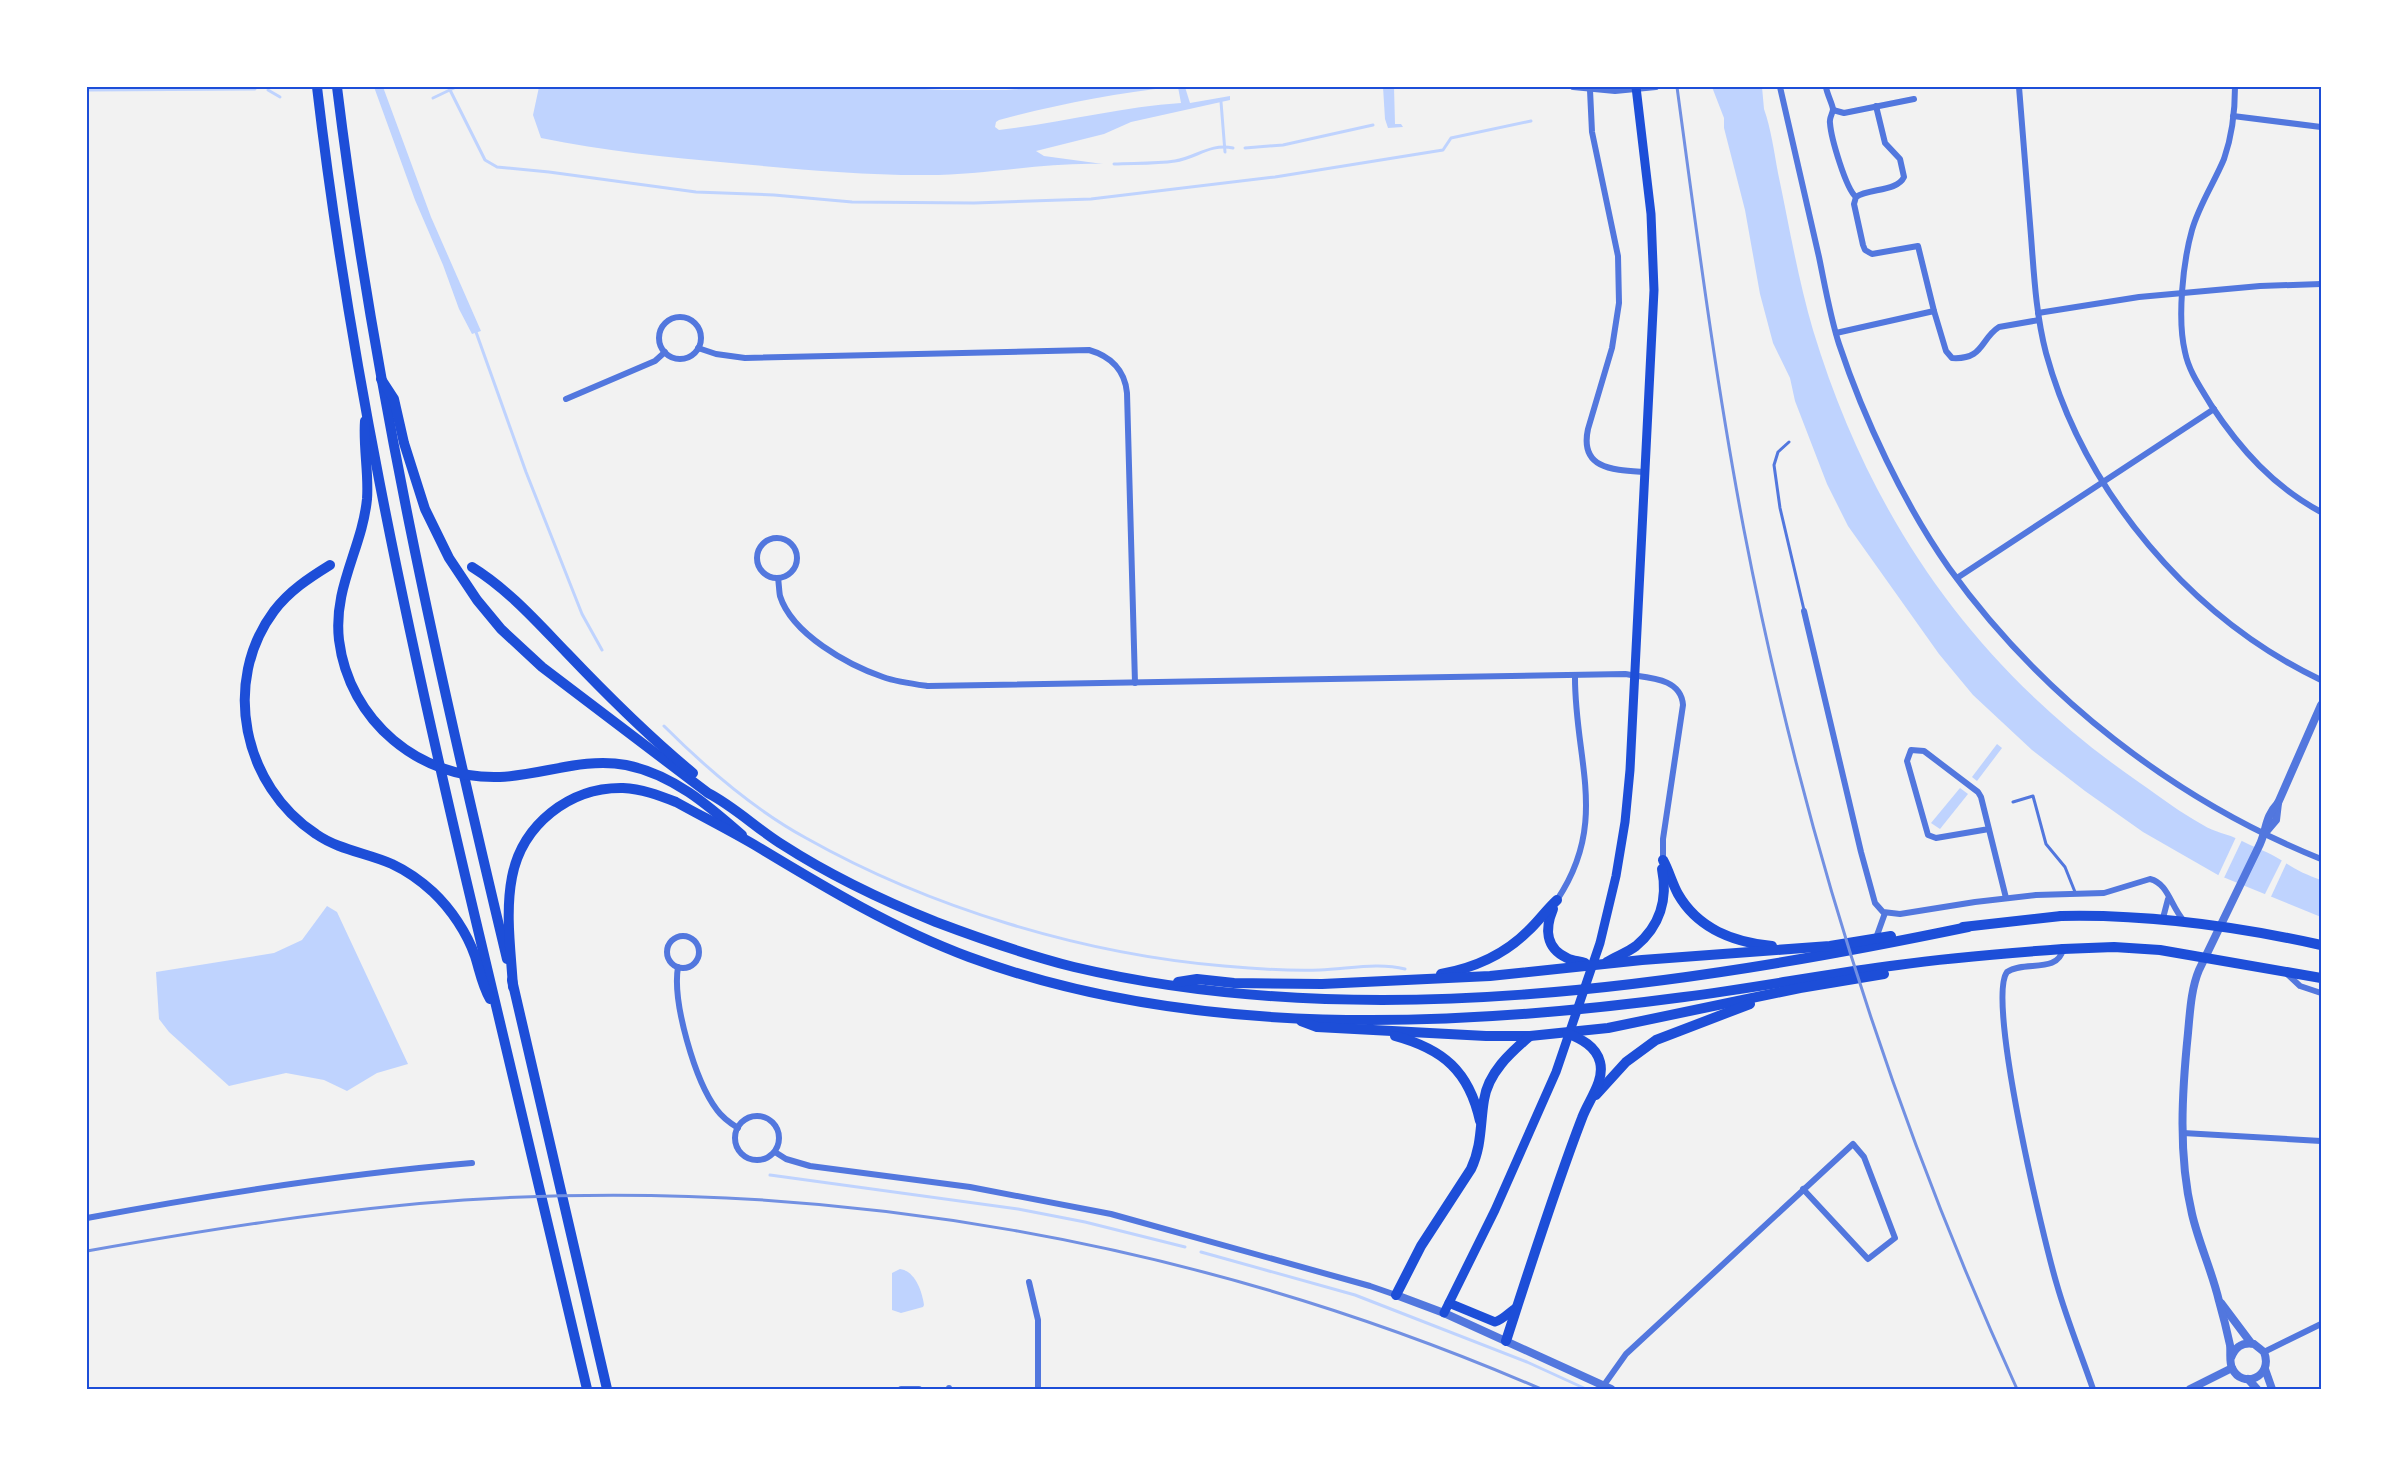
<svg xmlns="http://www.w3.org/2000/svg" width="2408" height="1476" font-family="Inter,sans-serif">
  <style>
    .water { fill: #bfd3fe }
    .pier { fill: #f2f2f2 }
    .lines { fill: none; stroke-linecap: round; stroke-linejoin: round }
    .stream { stroke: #bfd3fe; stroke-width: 3 }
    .service { stroke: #5277de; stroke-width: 3 }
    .minor { stroke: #5277de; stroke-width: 6 }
    .tertiary { stroke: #5277de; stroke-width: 8 }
    .secondary { stroke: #1d4ed8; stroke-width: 9 }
    .primary { stroke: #1d4ed8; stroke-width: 10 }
    .trunk { stroke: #1d4ed8; stroke-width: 10 }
    .rail { stroke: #7290e2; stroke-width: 3 }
    .neatline { fill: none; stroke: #1d4ed8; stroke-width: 2 }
  </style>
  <rect width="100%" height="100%" fill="#f2f2f2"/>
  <g class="water">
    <path d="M374,87H383L431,217L481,331L472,334L459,309L443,265L415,200Z"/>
    <path d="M539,87H890L942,90H1006L1042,87H1173C1115,93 1055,105 999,120L996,122L995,127L999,130C1060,123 1120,107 1181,103L1178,87H1185L1190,103L1230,96V100L1131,122L1104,134L1036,151L1044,156L1103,164C1042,162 982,176 921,175C858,175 794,169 731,163C667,157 603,151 541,138L533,115Z"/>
    <path d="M1383,87H1394L1395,124H1401L1403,127L1388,128L1385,119Z"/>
    <path d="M1712,87H1762L1764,109C1771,129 1774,151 1778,173C1789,225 1798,279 1813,330C1871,521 1976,670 2140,783C2160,797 2181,813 2203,825C2214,832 2228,834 2240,840C2253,847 2269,852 2281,860C2294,869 2306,875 2321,880V917L2218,875L2143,832L2085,791L2032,750L1973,695L1939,654L1848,526L1827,484L1795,401L1790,378L1773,343L1760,294L1745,210L1724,128V118Z"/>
    <path d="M1997,744L2002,748L1977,781L1972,777Z"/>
    <path d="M1960,788L1968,794L1940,829L1931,823Z"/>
    <path d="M327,906L337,912L408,1064L377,1073L347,1091L324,1080L286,1073L229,1086L169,1032L159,1019L156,972L274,953L302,940Z"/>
    <path d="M900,1269C915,1271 922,1291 924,1305L923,1307L901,1313L892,1310V1273Z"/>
  </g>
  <g class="pier">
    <path d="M2237,835L2243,838L2223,880L2217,878Z"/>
    <path d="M2283,858L2287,862L2269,901L2263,898Z"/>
  </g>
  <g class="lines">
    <g class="stream">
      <path d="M87,90L255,89"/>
      <path d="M268,90L280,97"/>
      <path d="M450,90L485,160L497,167L549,172L696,192L774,195L852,202L974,203L1091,199L1275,177L1443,150L1451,138L1531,121"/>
      <path d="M433,98L456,87"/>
      <path d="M1221,102L1225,152"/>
      <path d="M1245,148L1283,145L1373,125"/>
      <path d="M1114,164C1134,163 1155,164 1175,161C1196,158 1210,143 1233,148"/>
      <path d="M476,332L526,472L582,614L602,650"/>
      <path d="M664,726C707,769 753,809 806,838C930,908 1083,954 1224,966C1256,969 1288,971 1320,970C1348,969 1378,962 1405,969"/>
      <path d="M770,1175L1018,1209L1085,1222L1185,1247"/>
      <path d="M1201,1252L1355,1295L1527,1362L1586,1389"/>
    </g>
    <g class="service">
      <path d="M1789,442L1778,452L1774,465L1780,508L1804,610"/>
      <path d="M2013,802L2033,796L2046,844L2065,867L2075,892"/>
    </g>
    <g class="minor">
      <path d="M1573,87L1615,91L1656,87"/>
      <path d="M1780,87C1793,144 1806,200 1819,257C1825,286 1830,316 1839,344C1864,419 1904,504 1949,568C2041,696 2174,800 2321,859"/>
      <path d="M1826,87C1827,94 1832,103 1833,109C1833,113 1829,118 1830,123C1831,138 1846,189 1856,197"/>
      <path d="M2019,87C2023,137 2027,186 2031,236C2034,275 2036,315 2046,353C2084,492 2191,618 2321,680"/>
      <path d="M2235,87C2235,111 2232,136 2224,159C2214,183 2199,205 2192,230C2183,262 2177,319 2185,352C2189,372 2201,388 2211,405C2240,449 2274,487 2321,512"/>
      <path d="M1590,90L1592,132L1618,256L1619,303L1612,348L1588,429C1579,470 1615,470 1645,472"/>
      <path d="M1876,106L1885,143L1900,159L1904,177C1897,192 1869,188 1856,197L1854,204L1863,245L1865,250L1872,254L1918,246L1934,311"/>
      <path d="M1833,110L1844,113L1914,99"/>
      <path d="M2233,116L2321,127"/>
      <path d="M2038,313L2139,297L2260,286L2321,284"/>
      <circle cx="680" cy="338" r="21"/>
      <path d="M1836,333L1934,311L1946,351L1952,358C1984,360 1980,339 1999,327L2039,320"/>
      <path d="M698,348L716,354L745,358L1089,350C1110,356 1125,370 1127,393L1135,683"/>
      <path d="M566,399L655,361L665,352"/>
      <circle cx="777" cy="558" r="20"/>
      <path d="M778,578C779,584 779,591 780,596C792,634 848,665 883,677C897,682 913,684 928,686L1625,674C1647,678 1681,677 1683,705L1663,839V860"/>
      <path d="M1957,578L2214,409"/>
      <path d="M1804,611L1861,852L1875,903L1883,912L1900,914L1975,902L2036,895L2104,893L2150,879C2168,883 2171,907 2184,921"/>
      <path d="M1989,829L1936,838L1928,835L1907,761L1911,750L1924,751L1978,792L1981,797L2006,898"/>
      <path d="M1557,900C1610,821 1574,759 1575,675"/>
      <path d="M2163,918L2168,899"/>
      <circle cx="683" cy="952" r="16"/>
      <path d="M1876,938L1885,913"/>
      <path d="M2063,949C2058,974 2024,960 2007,972C1986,1000 2044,1242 2057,1285C2067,1320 2081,1354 2093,1389"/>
      <path d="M678,967C672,1002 695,1081 717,1110C722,1117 730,1123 738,1128"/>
      <path d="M2286,973L2300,986L2321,993"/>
      <circle cx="757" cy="1138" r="22"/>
      <path d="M2183,1133L2321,1141"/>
      <path d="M775,1152L786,1159L810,1166L970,1187L1111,1214L1370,1286L1396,1295"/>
      <path d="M87,1218C215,1194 342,1174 472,1163"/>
      <path d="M1029,1282L1038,1320V1389"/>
      <path d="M2264,1352L2321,1324"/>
      <path d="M1604,1385L1626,1354L1853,1144L1864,1157L1895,1238L1868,1259L1803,1189"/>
      <path d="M901,1389H919"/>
      <path d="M949,1389V1388"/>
    </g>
    <g class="tertiary">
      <path d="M2265,833L2276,820L2278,803"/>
      <path d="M1396,1295L1444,1313L1611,1389"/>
      <path d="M2221,1303L2251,1343"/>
      <path d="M2231,1358C2235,1347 2242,1342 2254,1344L2264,1352C2274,1377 2242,1390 2232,1368C2229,1361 2231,1352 2230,1345C2227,1331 2223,1315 2219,1301C2212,1271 2199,1244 2192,1214C2178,1155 2182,1092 2188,1033C2190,1012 2191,989 2199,970L2260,844C2267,828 2265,817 2278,803L2321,705"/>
      <path d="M2265,1369L2272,1389"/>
      <path d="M2248,1379L2257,1389"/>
      <path d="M2190,1389L2232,1368"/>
    </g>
    <g class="secondary">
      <path d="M1449,1303L1495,1322C1504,1319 1509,1312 1517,1307"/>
      <path d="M1444,1313L1495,1210L1556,1072L1600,943L1616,876L1625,822L1630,770L1654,290L1651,214L1636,87"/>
    </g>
    <g class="primary">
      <path d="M2061,916C2149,914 2235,926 2321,945"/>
      <path d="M2063,949L2114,947L2160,950L2321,978"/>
    </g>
    <g class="trunk">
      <path d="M317,87C348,353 404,615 465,875C505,1047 546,1218 587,1389"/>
      <path d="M337,87C373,381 438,671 507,959"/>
      <path d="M381,379L394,399L404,443L425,509L449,558L477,600L501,629L542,667L708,793C735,807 757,829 783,845C831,876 884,901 936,922C981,939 1027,955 1074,967C1362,1035 1683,986 1968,927"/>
      <path d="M365,421C363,447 369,473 367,499C362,549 333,587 339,640C349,721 420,780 500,777C543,775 583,757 626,765C672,774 708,805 742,835"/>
      <path d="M330,565C309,578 289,591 274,611C221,682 243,786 316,834C339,850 367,853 392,864C407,871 421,881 433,892C451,909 467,933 475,956C480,972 482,985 490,999"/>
      <path d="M472,567C509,590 537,622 567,653C607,695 648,736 693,773"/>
      <path d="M1663,860C1669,871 1672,883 1678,894C1698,929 1733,942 1772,946"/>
      <path d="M1553,909C1545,928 1545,948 1567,958C1572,961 1579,961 1585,963"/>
      <path d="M1963,927L2061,916"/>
      <path d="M1607,962C1616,956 1627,953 1636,946C1660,926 1668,899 1662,869"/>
      <path d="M1441,974C1474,968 1504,955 1528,931C1538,922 1546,910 1557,900"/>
      <path d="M512,980L607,1389"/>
      <path d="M1178,982L1197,979L1234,983L1322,984L1490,976L1642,960L1830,946L1891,936"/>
      <path d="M513,987C511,952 505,913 512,877C522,825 569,787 623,788C642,789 658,795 676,802C703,817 731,831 758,847C826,888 894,929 969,957C1191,1039 1452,1028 1684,997C1755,988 1826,974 1898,965C1953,957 2008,953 2063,949"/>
      <path d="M1301,1021L1317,1027L1486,1036H1530L1608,1028L1800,988L1884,974"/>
      <path d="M1395,1036C1443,1049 1469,1071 1480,1121"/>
      <path d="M1596,1095L1626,1062L1656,1040L1750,1004"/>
      <path d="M1396,1295L1421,1246L1471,1169C1482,1146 1480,1124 1484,1100C1488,1073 1510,1053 1530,1036"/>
      <path d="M1506,1341C1530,1267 1554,1191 1582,1118C1588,1101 1605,1081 1600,1062C1596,1046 1581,1039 1567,1033"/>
    </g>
    <g class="rail">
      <path d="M1677,87C1697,235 1716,383 1744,530C1801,826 1892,1115 2017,1389"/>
      <path d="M87,1251C212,1229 337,1209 464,1200C833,1176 1202,1242 1541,1389"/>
    </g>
  </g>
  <rect width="2408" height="1476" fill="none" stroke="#ffffff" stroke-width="177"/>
  <rect x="88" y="88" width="2232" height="1300" class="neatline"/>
</svg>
